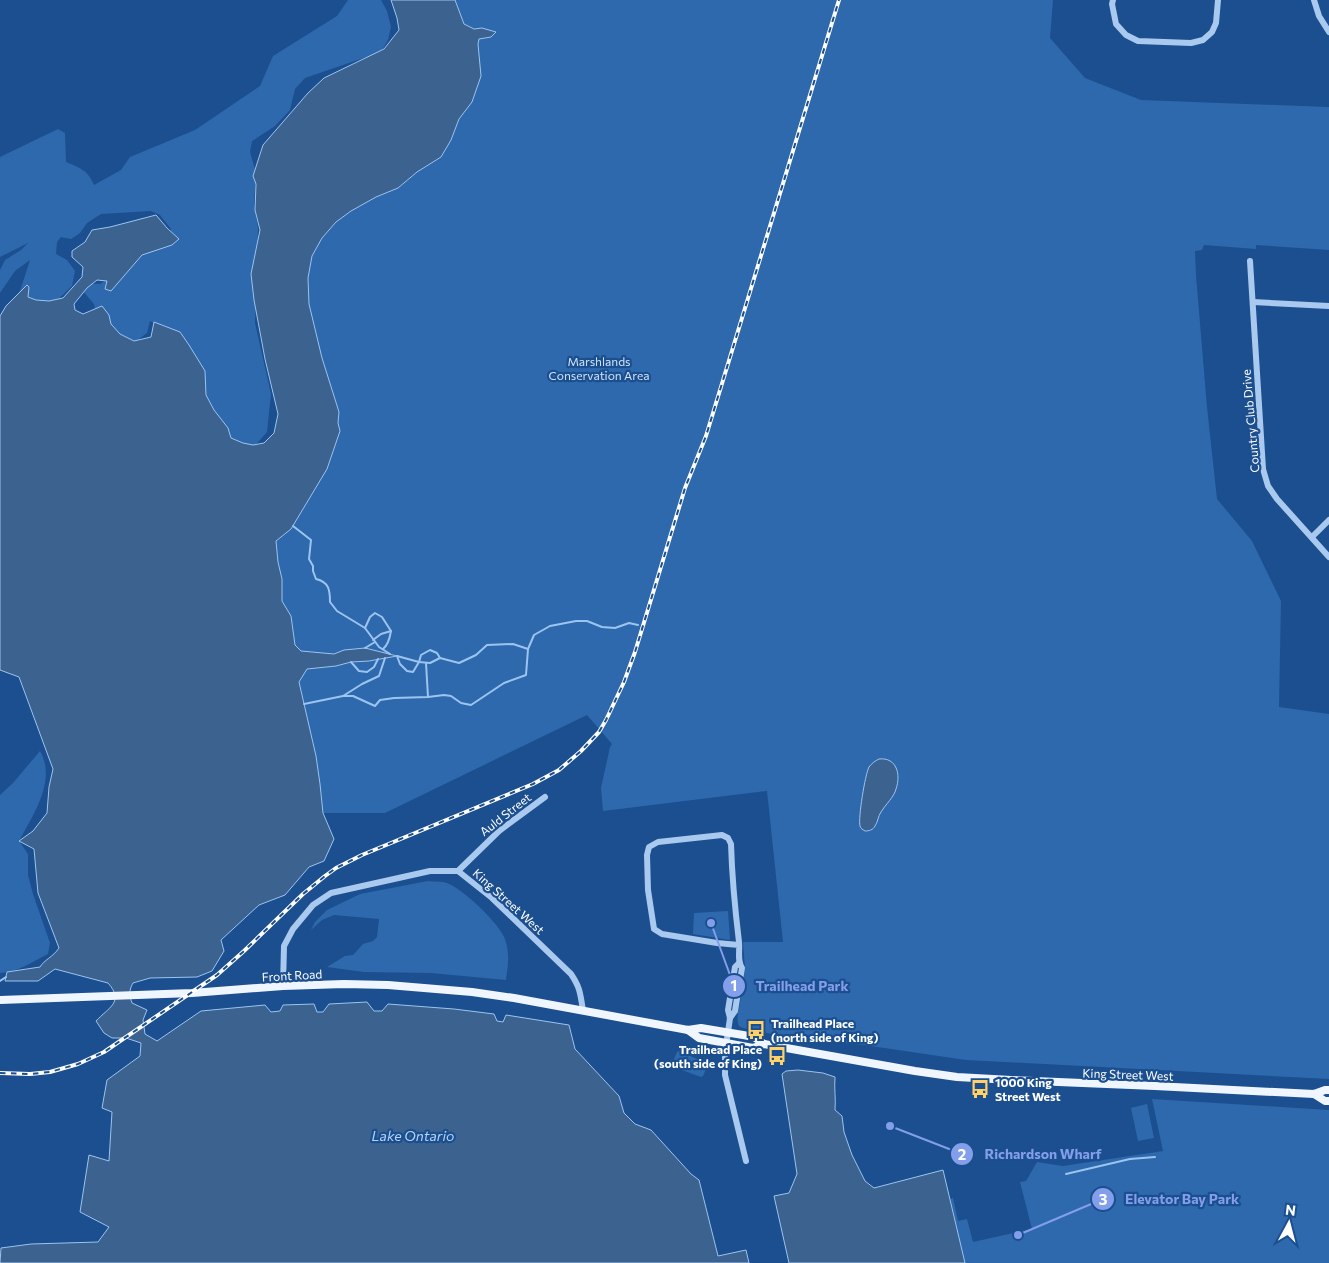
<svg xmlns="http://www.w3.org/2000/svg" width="1329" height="1263" font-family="Commissioner,sans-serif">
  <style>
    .green { fill: #2e69ad }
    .water { fill: #3c6290; stroke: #9cc4f0 }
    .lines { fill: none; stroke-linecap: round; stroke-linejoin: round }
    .stream { stroke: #9cc4f0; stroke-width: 2 }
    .minor { stroke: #a9c9ee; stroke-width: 6 }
    .major { stroke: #f0f6ff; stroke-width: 8 }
    .rail-casing { stroke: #fff; stroke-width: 4 }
    .rail { stroke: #1b4f8f; stroke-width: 2; stroke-dasharray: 5.5; stroke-linecap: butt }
    .labels { text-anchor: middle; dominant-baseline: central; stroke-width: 4.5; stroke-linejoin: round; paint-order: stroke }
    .park-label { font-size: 12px; fill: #cfe3fa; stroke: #1b4f8f }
    .street-label { font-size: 12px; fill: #fff; stroke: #1b4f8f }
    .poi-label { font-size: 12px; font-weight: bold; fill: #fff; stroke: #1b4f8f; text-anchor: start }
    .water-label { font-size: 14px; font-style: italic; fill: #b5d3f5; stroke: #1b4f8f }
    .leader { fill: none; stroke: #839eea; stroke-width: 2 }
    .callout-dot { fill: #839eea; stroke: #1b4f8f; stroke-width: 2 }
    .mark-label { font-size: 15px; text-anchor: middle; font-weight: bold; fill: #fff }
    .callout-label { font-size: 14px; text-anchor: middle; font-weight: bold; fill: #839eea; stroke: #1b4f8f; stroke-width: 4.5; stroke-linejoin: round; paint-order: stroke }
  </style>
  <rect width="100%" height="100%" fill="#1b4f8f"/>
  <g class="green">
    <path d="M348,0H381L387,11L391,27L388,40L381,52L305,78L295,89L290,110L275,126L252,141L250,152L256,173L254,204L258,228L255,323L271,394L267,432L246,456L245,507L196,394L182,339L150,321L147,333L135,342L99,325L94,304L82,290L83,283L100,284L114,275L117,265L168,238L171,229L160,215L151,211L101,214L87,223L80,233L71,239L61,237L57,242L56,254L67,260L75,271L72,286L53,304L25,302L19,294L30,260L15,271L0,293V270L5,260L21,250L28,243L0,257V157L58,129L65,133L66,162C80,168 88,170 94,185L121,170L130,157L195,130L260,86L273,56L337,16Z"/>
    <path d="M455,0H1053L1050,38L1085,78L1141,100L1329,107V250L1256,245V249L1204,245L1202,250L1195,251L1196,275L1207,407L1217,499L1252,541L1281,601L1279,707L1329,714V1079L966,1060L864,1045L791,1038L743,1028L739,1026C735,1017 740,1006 741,997L744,995L746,988L743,985L745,968L743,942H783L767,791L603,811L601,788L610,747L612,744L587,715L385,813H323L320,784L316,756L299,682L301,652L295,645L291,616L282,601V579L278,562L276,541L291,529L327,469L340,431L338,423L339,412L322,358L309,304L308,278L312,256L322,238L336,222L351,211L376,197L398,188L417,172L441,157L451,140L459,119L472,102L479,38L491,37L482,28L474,29L464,24Z"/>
    <path d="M40,751C57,780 33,815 19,841L28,854V875L33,894L50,943L48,954C32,962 18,972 0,973V795L13,783Z"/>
    <path d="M428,881C434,882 442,881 447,883C463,889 499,923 505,939C510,954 508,965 506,980L431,973L364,972L327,967L345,956L353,955L363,944L373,941L377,937L379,919L334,915L322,920L311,930L315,922L327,910L360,894Z"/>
    <path d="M728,911L730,940L693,934L694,913Z"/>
    <path d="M679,1051L706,1063L708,1065L703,1076L701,1077L673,1067L672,1064L677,1052Z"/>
    <path d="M1152,1099L1329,1110V1263H965L950,1199L953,1198L958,1221L967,1219L973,1242L1032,1229L1020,1182L1026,1181L1037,1162L1063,1166L1163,1151Z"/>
    <path d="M1147,1104L1154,1138L1138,1141L1131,1108Z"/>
  </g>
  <g class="water">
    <path d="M391,0H455L464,24L474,29L482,28L496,32L491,37L479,39L478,44L481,76L472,102L459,119L451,140L441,157L417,172L398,188L376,197L351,211L336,222L322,238L312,256L308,278L309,304L322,358L339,412L338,423L340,431L327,469L291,529L276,541L278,562L282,579V601L291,616L295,645L301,651L334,654L344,650L365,648L397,656L369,661L351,662L336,666L307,669L299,682L316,756L320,784L323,813L334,839L324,861L309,867L285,895L259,905L221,940L224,951L212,971L197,977L150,978L133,983C129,990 129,995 132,1003L147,1010L143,1020L145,1034L157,1041L201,1011L265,1005L271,1012L280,1011L283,1005L314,1004L317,1012H323L329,1004L367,1002L374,1011H382L388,1004L454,1009L494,1014L497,1021L503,1022L506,1015L569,1025L575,1049L619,1096L624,1113L635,1124L651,1130L691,1174L699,1180L718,1256L746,1250L749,1263H0L1,1248L31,1244L98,1242L109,1227L80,1212L89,1155L109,1161L112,1112L102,1108L107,1080L140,1056L141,1043L126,1038H112L104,1033L96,1021C108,1008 125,1002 108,983L55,969L38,981H5L7,972L40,967C44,960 53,957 59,948L38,893L34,849L19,841L33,831L47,813L49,787L53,769L19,677L0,670V316L6,306L27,285L29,287L28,297L36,300L49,301L63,298L82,277L83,267L72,257V251L85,242L92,230L110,227L156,215L167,228L179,239L172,245L142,255L111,291L105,289L107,281L97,280L87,288L74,304L75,310L83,314L102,306L109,315L111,324L120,334L134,341L151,337L154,322L180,332L189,345L205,371L206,395L214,410L228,428L231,438L243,443L253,445L264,443L274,433L278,414L265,359L254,300L251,274L260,230L255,210L256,184L253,176L263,145L308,93L324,78L384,49L399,30L397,18Z"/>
    <path d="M879,759C897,757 901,775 896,789C894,797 886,804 881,812C878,816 878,822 875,826C873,830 869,831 865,831C862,829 861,829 860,826C858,818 865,775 869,767C872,763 875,761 879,759Z"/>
    <path d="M798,1070L823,1073L835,1077C834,1088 836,1099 835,1110L842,1116L844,1132L852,1155L865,1181L874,1188L943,1170L965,1263H789L774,1196L789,1193L797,1174L782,1074L786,1071Z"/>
  </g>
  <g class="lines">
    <g class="stream">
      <path d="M293,526L311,540L309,559L313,566V571L316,579C329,582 330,590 330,602L337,611L365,628L379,647L390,654"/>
      <path d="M365,628L370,617L375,613L382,617L391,631C390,637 388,645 383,649"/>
      <path d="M373,640L381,634L391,631"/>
      <path d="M365,648L375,642"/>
      <path d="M397,656L419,662L430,663L440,658L459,663L476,655L487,645L513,644L528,649"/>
      <path d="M397,656L400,664L407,671L413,672L419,662L421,655L430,650L437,653L440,658"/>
      <path d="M351,662L359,671L367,672L374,667L378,659"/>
      <path d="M426,663L428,697"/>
      <path d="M343,696H353L375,706L380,700L394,698L428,697L444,695L451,696L461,703L471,705L504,683L526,675L528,649L534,635L550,626L576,621H587L602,627L615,628L629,623L638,625"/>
      <path d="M304,704L343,696L362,684L379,676L385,658"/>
      <path d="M0,981L6,977"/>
      <path d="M1066,1174L1130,1159L1155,1157"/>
    </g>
    <g class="minor">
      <path d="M1113,0L1112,4L1116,24L1126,35L1138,41L1191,43L1203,40L1212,32L1216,23L1218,0"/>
      <path d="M1314,0L1319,16L1329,32"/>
      <path d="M1250,261L1263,469L1268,486L1277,499L1329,557"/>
      <path d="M1253,302L1329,306"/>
      <path d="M1312,537L1329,520"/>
      <path d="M458,871L499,831L545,797"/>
      <path d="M739,963L735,967L728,1010L730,1018L725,1053V1075L746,1161"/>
      <path d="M283,986L284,946L293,929L313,905L331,893L430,871H458L492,898L571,974C581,989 580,994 583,1010"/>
      <path d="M730,1018L735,1011L742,968C737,961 740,951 739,942C735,909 732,877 731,844L728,838L722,835L658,842L649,847L647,855L648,890L654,929L662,934L717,943L739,945"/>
    </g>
    <g class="major">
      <path d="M0,1000L192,993L283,986L344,984L388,985L472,992L514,998L688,1030L701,1028L743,1035L754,1037L764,1044L915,1071L957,1077L1011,1080L1155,1086L1314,1094L1325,1090H1329"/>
      <path d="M688,1030L699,1038L753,1048L764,1044"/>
      <path d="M1314,1094L1325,1101H1329"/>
    </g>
    <g class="rail-casing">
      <path id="rail" d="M0,1073L30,1074L50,1072L78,1064L104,1052L217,975L244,951L303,894L325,876L336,868L362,855L533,784L559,770L581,751L599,732L606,720L624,682L635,652L685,488L706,436L839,0"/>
    </g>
    <use href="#rail" class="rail"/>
  </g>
  <defs>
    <g id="bus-bare" transform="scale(1.5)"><path d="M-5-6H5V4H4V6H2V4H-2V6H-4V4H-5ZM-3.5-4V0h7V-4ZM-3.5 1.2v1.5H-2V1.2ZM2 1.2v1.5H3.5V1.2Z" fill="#ffd166" stroke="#1b4f8f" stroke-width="2.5" paint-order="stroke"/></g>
  </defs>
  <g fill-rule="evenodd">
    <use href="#bus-bare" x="756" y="1030"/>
    <use href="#bus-bare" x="777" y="1056"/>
    <use href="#bus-bare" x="980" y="1089"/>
  </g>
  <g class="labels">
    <g class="park-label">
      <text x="599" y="361">Marshlands<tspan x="599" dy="14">Conservation Area</tspan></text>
    </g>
    <g class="street-label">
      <text transform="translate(1250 421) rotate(-95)">Country Club Drive</text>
      <text transform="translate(505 814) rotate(-38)">Auld Street</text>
      <text transform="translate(509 901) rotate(42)">King Street West</text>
      <text transform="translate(292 975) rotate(-3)">Front Road</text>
      <text transform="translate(1128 1074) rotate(2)">King Street West</text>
    </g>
    <g class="poi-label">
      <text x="771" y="1023">Trailhead Place<tspan x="771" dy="14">(north side of King)</tspan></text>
      <text x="762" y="1049" text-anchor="end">Trailhead Place<tspan x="762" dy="14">(south side of King)</tspan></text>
      <text x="995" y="1082">1000 King<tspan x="995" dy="14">Street West</tspan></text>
    </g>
    <g class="water-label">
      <text x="413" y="1135">Lake Ontario</text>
    </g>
  </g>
  <path class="leader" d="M711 923L734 986M890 1126L962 1154M1018 1235L1103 1199"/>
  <g class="callout-dot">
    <circle cx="711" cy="923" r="5"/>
    <circle cx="890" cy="1126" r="5"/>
    <circle cx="1018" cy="1235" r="5"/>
    <circle cx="734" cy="986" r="12"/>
    <circle cx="962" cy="1154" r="12"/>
    <circle cx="1103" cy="1199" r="12"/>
  </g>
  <g class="mark-label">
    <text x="734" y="991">1</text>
    <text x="962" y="1160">2</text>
    <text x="1103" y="1205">3</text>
  </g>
  <g class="callout-label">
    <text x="802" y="991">Trailhead Park</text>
    <text x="1043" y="1159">Richardson Wharf</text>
    <text x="1182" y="1204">Elevator Bay Park</text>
  </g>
  <g transform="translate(1289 1223) rotate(7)" stroke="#1b4f8f" stroke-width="4" paint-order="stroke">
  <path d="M0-4L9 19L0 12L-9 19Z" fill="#ffffff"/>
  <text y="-8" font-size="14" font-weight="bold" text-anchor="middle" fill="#ffffff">N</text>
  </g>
</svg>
